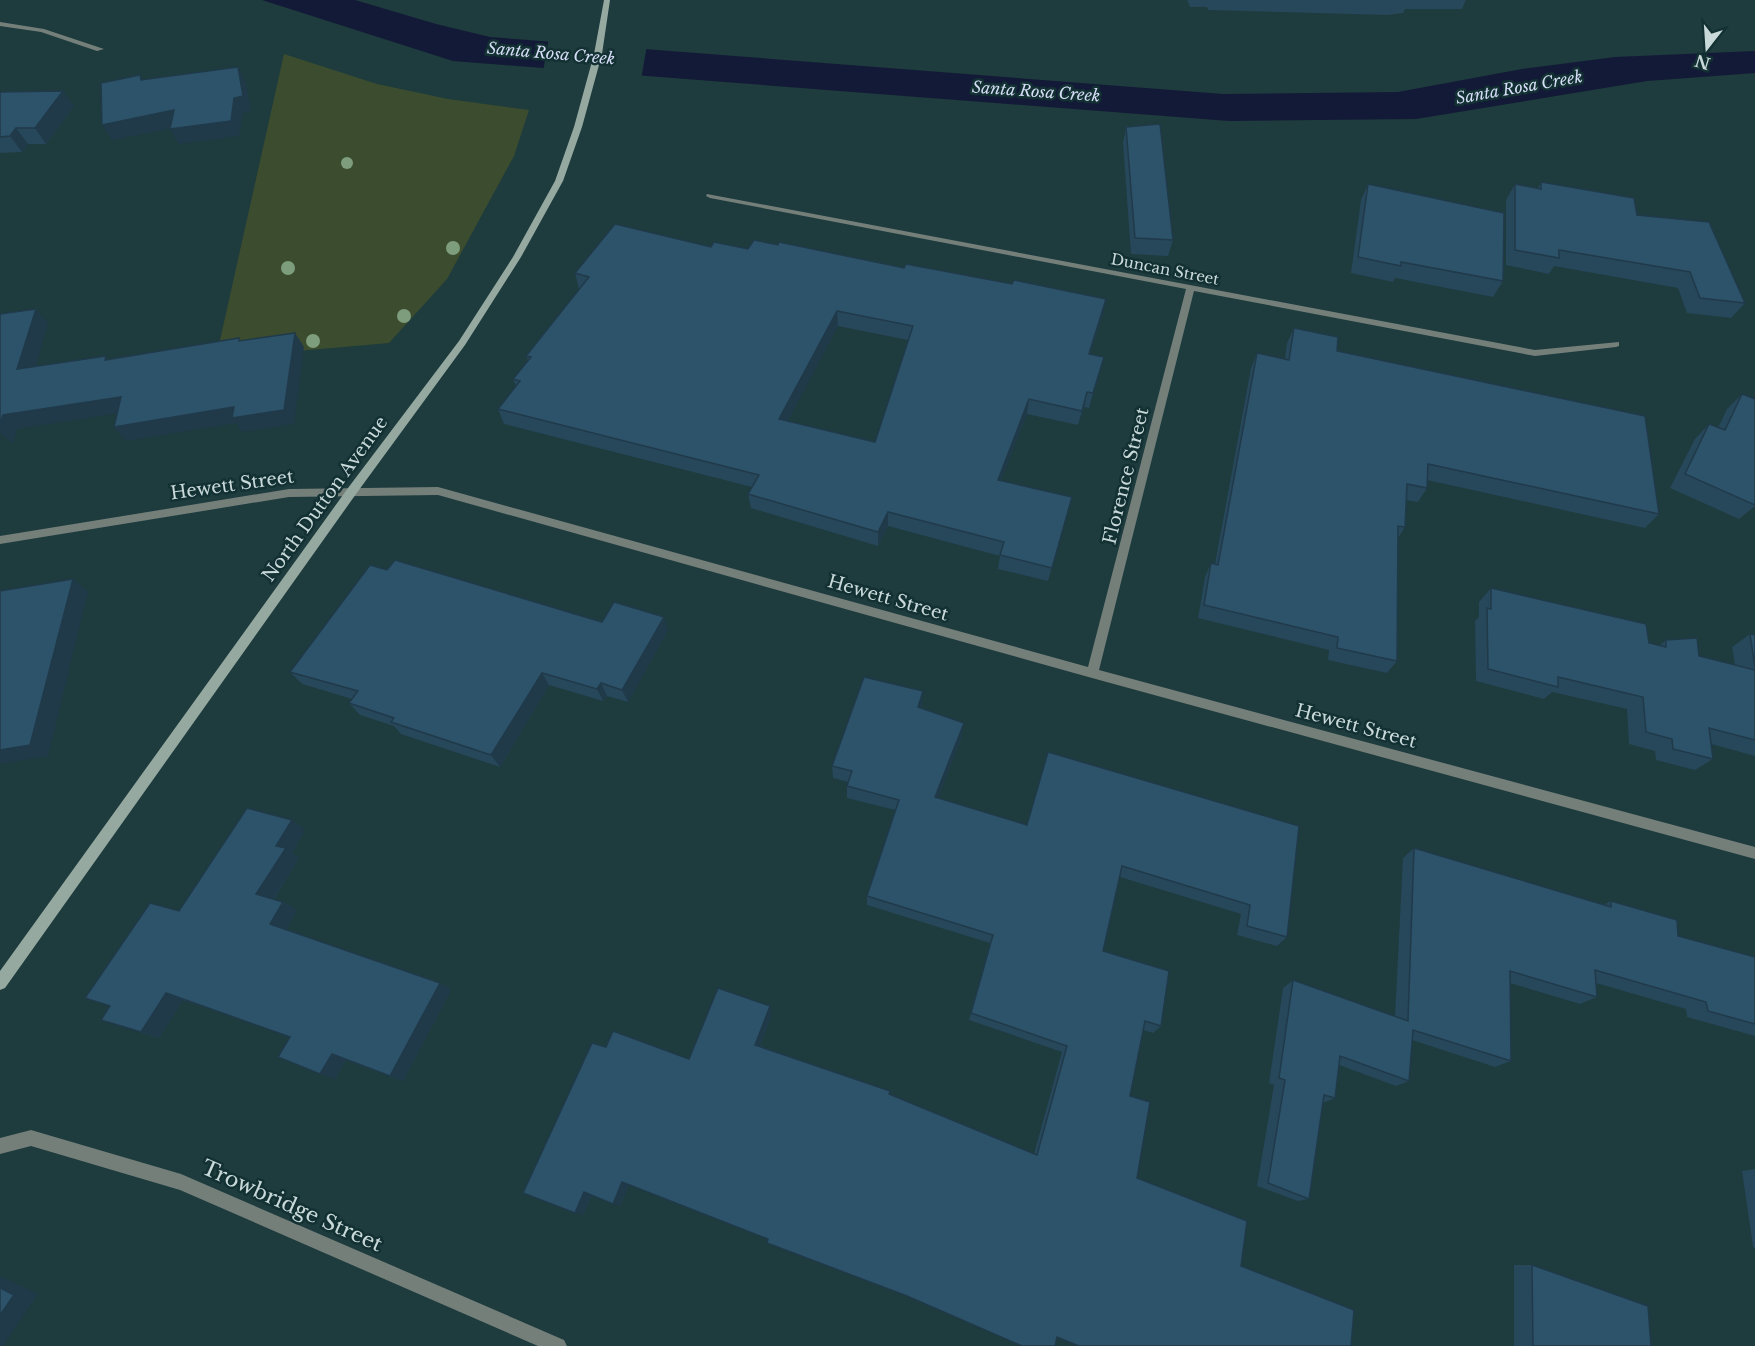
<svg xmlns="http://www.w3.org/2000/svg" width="1755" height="1346" font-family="'Libre Baskerville',serif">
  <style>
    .green { fill: #3c4d2f }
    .water { fill: #131a37 }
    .pier { fill: #1e3b3d }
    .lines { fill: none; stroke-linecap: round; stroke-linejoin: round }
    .street { fill: #747f7a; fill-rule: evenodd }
    .secondary { fill: #96a9a0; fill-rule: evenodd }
    .tree { fill: #7d9d7c }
    .wall { fill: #27475b; fill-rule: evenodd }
    .shaded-wall { fill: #203a4a }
    .building { fill: #2d536a; stroke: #203a4a; stroke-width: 1.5; fill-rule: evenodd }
    .labels { text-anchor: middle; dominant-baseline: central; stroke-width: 5; stroke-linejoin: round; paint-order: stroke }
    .far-street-label { font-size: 15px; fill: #c9d9da; stroke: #133133 }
    .far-water-label { font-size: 16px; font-style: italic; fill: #d6def7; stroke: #133133 }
    .street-label { font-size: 18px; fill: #c9d9da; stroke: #133133 }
    .near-street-label { font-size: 21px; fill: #c9d9da; stroke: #133133 }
  </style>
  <rect width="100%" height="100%" fill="#1e3b3d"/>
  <path class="green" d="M284,54L377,84L448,99L529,110L514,156L447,279L389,343L216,358Z"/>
  <path class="water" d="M262,0H355L436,24L490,37L1223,94L1398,92L1522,69L1615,57L1755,51V73L1647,81L1416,119L1229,121L453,61Z"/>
  <path class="pier" d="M549,37L647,45L641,80L543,72Z"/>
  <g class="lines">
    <g class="street">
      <path d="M0,22L44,29L104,49L97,51L41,32L0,26Z"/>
      <path d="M707,194L1535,350L1619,342V346L1616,347L1535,356L1194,291L1099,670L1755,847V859L1092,678L438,495L289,497L0,544V536L289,489L438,487L1088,667L1186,289L710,198L706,196Z"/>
      <path d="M31,1130L181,1174L564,1340L567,1346H538L180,1190L31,1146L0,1154V1138Z"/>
    </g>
    <path class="secondary" d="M604,0H610L602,54L582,127L563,181L521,257L465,345L356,494L5,988L0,990V971L348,488L459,341L513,257L555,181L574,127L594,54Z"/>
  </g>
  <g class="tree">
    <circle cx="347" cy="163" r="6"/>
    <circle cx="453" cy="248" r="7"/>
    <circle cx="288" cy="268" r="7"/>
    <circle cx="404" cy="316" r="7"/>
    <circle cx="313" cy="341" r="7"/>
  </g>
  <g class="wall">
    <path d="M1187,0H1466L1462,9H1405L1403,13L1388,15L1208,10L1207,7H1190Z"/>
    <path d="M0,92L74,106L46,144H28L22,152L0,153Z"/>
    <path d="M1126,127L1173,240L1168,256L1131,254L1123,143Z"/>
    <path d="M1541,182L1637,215L1745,303L1731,318L1687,313L1678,288L1554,266L1549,274L1506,265V200L1515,184L1538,188Z"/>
    <path d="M1368,184L1503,281L1493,297L1395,278L1393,282L1351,273L1361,200Z"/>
    <path d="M711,247L1103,314L1090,354L1100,372L1089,408L1084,407L1078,425L1027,414L1001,480L1068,511L1048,581L998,569L1000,556L888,526L878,546L751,508L748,494L752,487L504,424L498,409L516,386L513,379L528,360L526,356L579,289L575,273ZM838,326L908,340L875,442L787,421Z"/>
    <path d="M1294,328L1337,351L1659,514L1645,528L1427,480V488L1418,502L1406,500L1405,527L1398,538L1397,661L1387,673L1328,660L1329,650L1198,618L1205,577L1211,563L1215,564L1251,368L1257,353L1285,359L1287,343Z"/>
    <path d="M1742,394L1755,399V506L1739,519L1670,488L1695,439L1709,424L1718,428L1727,409Z"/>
    <path d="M387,570L602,622L668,630L628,702L607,696L603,701L549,685L500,767L401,734L394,726L360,715L349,703L352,699L302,684L290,672Z"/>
    <path d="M1491,588L1649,643L1659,646L1666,640L1699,656L1735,665L1732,647L1750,634L1755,635V756L1711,744L1713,759L1695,770L1656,760L1655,751L1629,744L1627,709L1552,692L1544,699L1476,681L1475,621L1479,617V602Z"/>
    <path d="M922,704L921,708L962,736L938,798L1027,825L1048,752L1299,826L1287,937L1277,946L1237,935L1241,914L1120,877L1103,951L1161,1026L1153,1033L1143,1030L1130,1096L1137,1178L1241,1266L1351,1346H1078L1057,1337L907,1296L768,1239L629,1185L620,1206L592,1195L583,1215L606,1047L689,1059L772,1013L760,1046L890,1091L889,1094L1034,1154L1062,1052L969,1020L990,943L867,905V896L895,810L847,798V786L848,782L833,778L832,766Z"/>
    <path d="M292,820L305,830L292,853L299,858L274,899L283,902L297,910L286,930L440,983L451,990L403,1081L346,1060L335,1079L290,1037L183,1000L159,1038L101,1020L110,1006L85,998L179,911Z"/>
    <path d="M1414,848L1603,905L1611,901L1678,936L1755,957V1036L1687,1017L1686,1009L1596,983L1597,997L1580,1004L1510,983L1511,1061L1495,1067L1412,1040L1409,1081L1396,1086L1339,1065L1335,1098L1323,1103L1309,1199L1298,1201L1257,1186L1274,1085L1269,1083L1283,988L1293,980L1395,1016L1403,858Z"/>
    <path d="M1755,1169V1248L1753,1247L1742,1171Z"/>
    <path d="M1514,1265H1532L1651,1346H1514Z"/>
  </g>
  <g class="shaded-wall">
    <path d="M238,67L246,83L251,111L243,113L239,136L179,144L170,129Z"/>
    <path d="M63,91L74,106L46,144L35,128Z"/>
    <path d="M174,110L183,126L112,140L102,125Z"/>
    <path d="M16,128L28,144L22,152L10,136Z"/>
    <path d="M1106,299L1103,314L1085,369L1089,354Z"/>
    <path d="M36,309L48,323L31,383L17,369Z"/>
    <path d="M837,311L838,326L781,434L779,419Z"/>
    <path d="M295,333L304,347L294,424L242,432L236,423L126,441L114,427Z"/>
    <path d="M1104,357L1100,372L1089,408L1093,393Z"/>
    <path d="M1087,392L1084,407L1078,425L1082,411Z"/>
    <path d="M121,397L133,411L17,429L13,444L0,433V421L3,415Z"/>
    <path d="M1029,399L1027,414L996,494L998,480Z"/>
    <path d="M888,512V526L878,546V532Z"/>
    <path d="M73,579L88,592L48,756L0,764V750Z"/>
    <path d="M664,617L668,630L628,702L622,690Z"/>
    <path d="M542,673L549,685L500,767L491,755Z"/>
    <path d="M601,683L607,696L603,701L597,689Z"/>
    <path d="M923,691L922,704L917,720L918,707Z"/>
    <path d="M964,723L962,736L934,809L935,797Z"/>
    <path d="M292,820L305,830L292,853L299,858L271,903L256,894L276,846Z"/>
    <path d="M283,902L297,910L284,933L270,924Z"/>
    <path d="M440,983L451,990L403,1081L390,1076Z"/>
    <path d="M166,993L183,1000L159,1038L141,1032Z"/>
    <path d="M770,1006L772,1013L758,1051L755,1045Z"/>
    <path d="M332,1054L346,1060L335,1079L320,1074Z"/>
    <path d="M622,1182L629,1185L620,1206L613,1204Z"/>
    <path d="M584,1192L592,1194L583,1215L575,1213Z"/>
    <path d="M0,1276L38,1294L3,1346H0Z"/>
  </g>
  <g class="building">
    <path d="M238,67L243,96L234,98L231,121L170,129L174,110L102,125L101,83L140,75L141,80Z"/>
    <path d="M63,91L35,128H16L10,136L0,137V92Z"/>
    <path d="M1160,124L1173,240L1135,238L1126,127Z"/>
    <path d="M1541,182L1634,198L1637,215L1709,222L1745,303L1700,298L1690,272L1559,250V258L1515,250V184L1541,189Z"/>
    <path d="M1368,184L1504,213L1503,281L1401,262V266L1358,257Z"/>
    <path d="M615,224L711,247L714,242L748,249L754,240L778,245L779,242L904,268L906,264L1012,284L1014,280L1106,299L1089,354L1104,357L1093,393L1087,392L1082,411L1029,399L998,480L1072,497L1052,568L1000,555L1004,542L888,512L878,532L748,494L759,475L498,409L520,381L513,379L531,357L526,356L589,277L575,273ZM837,311L913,326L875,442L779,419Z"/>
    <path d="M36,309L17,369L106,356L105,360L239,338V341L295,333L284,410L232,418L234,407L114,427L121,397L3,415L0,425V314Z"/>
    <path d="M1294,328L1338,337L1337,351L1645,416L1659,514L1428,464L1427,488L1407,484L1405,527L1398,526L1397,661L1337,648L1338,637L1204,605L1211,563L1218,565L1257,353L1289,360Z"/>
    <path d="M1742,394L1755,399V505L1685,474L1709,424L1725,430Z"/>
    <path d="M395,560L602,622L614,602L664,617L622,690L601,683L597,689L542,673L491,755L391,722L394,718L349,703L358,691L290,672L370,565L387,570Z"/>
    <path d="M73,579L30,745L0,750V591Z"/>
    <path d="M1491,588L1646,624L1649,643L1666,647V640L1697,638L1699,656L1755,670V740L1709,728L1713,759L1673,749L1672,739L1646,732L1643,697L1558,677V687L1488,669L1487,608L1491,609Z"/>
    <path d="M1750,634L1755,635V668Z"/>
    <path d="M864,677L923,691L918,707L964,723L935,797L1027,825L1048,752L1299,826L1287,937L1247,926L1250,905L1122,866L1103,951L1169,971L1161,1026L1145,1021L1130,1096L1150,1102L1137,1178L1247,1221L1241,1266L1354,1310L1351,1346H1079L1057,1337L1055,1346H1022L907,1296L767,1243L768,1239L622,1182L613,1204L584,1192L575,1213L523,1193L592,1043L606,1047L613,1031L689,1059L718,988L770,1006L755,1045L890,1091L889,1094L1037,1155L1067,1046L971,1013L993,935L867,896L899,800L847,786L852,771L832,766Z"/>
    <path d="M247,808L292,820L276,846L286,848L256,894L283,902L270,924L440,983L390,1076L332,1054L320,1074L278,1057L290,1037L166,993L141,1032L101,1020L110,1006L85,998L150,903L179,911Z"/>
    <path d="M1414,848L1611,907V901L1677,920L1678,936L1755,957V1024L1708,1011L1706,1002L1595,970L1597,997L1510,971L1511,1061L1413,1030L1409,1081L1340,1056L1335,1098L1324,1095L1309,1199L1268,1183L1285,1080L1279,1078L1293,980L1408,1021Z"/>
    <path d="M1532,1265L1648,1306L1651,1346H1533Z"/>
    <path d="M0,1288L14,1295L0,1315Z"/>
  </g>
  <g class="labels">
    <g class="far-street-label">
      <text transform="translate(1165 269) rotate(11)">Duncan Street</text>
    </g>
    <g class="far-water-label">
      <text transform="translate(551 53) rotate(5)">Santa Rosa Creek</text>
      <text transform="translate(1519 87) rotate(-10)">Santa Rosa Creek</text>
      <text transform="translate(1036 91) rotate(4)">Santa Rosa Creek</text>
    </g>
    <g class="street-label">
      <text transform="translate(1126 476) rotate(-76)">Florence Street</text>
      <text transform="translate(232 485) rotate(-8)">Hewett Street</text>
      <text transform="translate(325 499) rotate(-54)">North Dutton Avenue</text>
      <text transform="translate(888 598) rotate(16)">Hewett Street</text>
      <text transform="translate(1356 726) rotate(15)">Hewett Street</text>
    </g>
    <g class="near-street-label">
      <text transform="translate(292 1206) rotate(24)">Trowbridge Street</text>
    </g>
  </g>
  <g transform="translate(1707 48) rotate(197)" stroke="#133133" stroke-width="4.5" paint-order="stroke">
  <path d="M0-4.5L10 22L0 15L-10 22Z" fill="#c9d9da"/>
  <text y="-9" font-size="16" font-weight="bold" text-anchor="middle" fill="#c9d9da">N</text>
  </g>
</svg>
